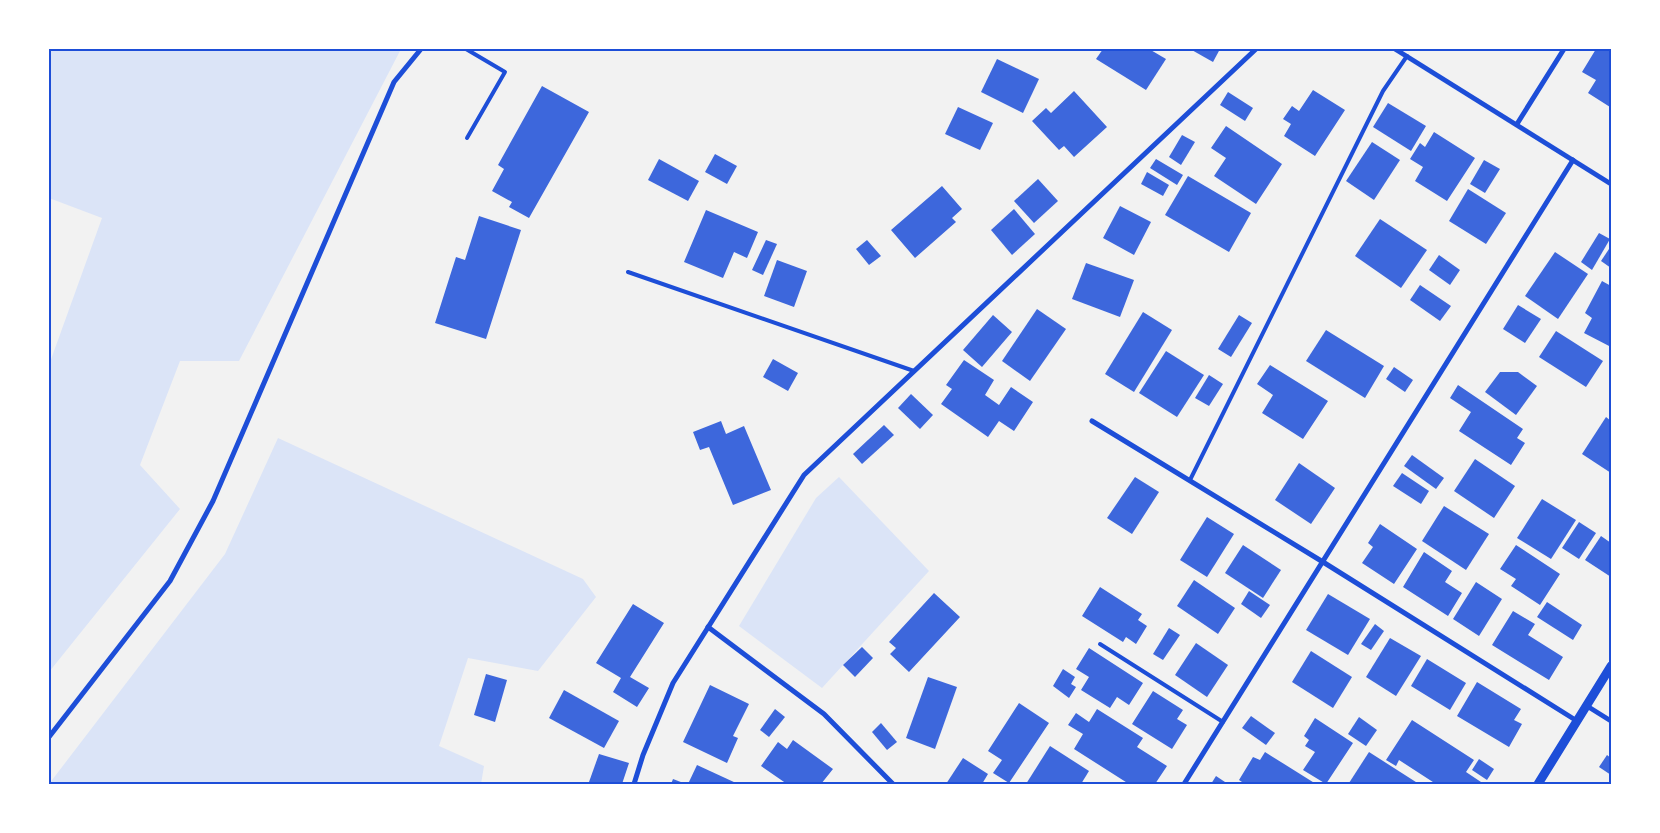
<svg xmlns="http://www.w3.org/2000/svg" width="1660" height="833" font-family="Barlow,sans-serif">
  <style>
    .green { fill: #dbe4f7 }
    .building { fill: #3d67dc }
    .lines { fill: none; stroke-linecap: round; stroke-linejoin: round }
    .service { stroke: #1d4ed8; stroke-width: 4 }
    .minor { stroke: #1d4ed8; stroke-width: 5 }
    .tertiary { stroke: #1d4ed8; stroke-width: 9 }
    .neatline { fill: none; stroke: #1d4ed8; stroke-width: 2 }
  </style>
  <rect width="100%" height="100%" fill="#f2f2f2"/>
  <g class="green">
    <path d="M49,49H401L239,361H180L140,465L180,509L49,672V365L102,218L49,198Z"/>
    <path d="M278,438L583,579L596,597L538,671L468,658L439,746L484,766L481,784H49L225,554Z"/>
    <path d="M839,477L929,571L822,688L739,626L816,498Z"/>
  </g>
  <g class="building">
    <path d="M1103,49H1149L1166,59L1146,90L1096,59Z"/>
    <path d="M1190,49H1220L1213,62Z"/>
    <path d="M1596,49H1611L1610,107L1588,93L1596,80L1582,72Z"/>
    <path d="M997,59L1039,79L1023,113L981,92Z"/>
    <path d="M542,86L589,112L529,218L509,207L512,202L492,191L504,169L498,165Z"/>
    <path d="M1313,90L1345,110L1315,156L1284,136L1291,124L1283,119L1292,106L1299,111Z"/>
    <path d="M1074,91L1107,127L1074,157L1064,146L1059,150L1032,121L1046,108L1051,113Z"/>
    <path d="M1228,92L1253,108L1245,121L1220,105Z"/>
    <path d="M1388,103L1426,126L1411,151L1373,127Z"/>
    <path d="M958,107L993,123L980,150L945,134Z"/>
    <path d="M1226,126L1282,164L1256,204L1214,176L1226,158L1211,148Z"/>
    <path d="M1434,132L1475,158L1447,201L1415,181L1423,167L1410,159L1420,143L1425,147Z"/>
    <path d="M1182,135L1195,142L1181,165L1169,157Z"/>
    <path d="M1372,142L1400,160L1374,200L1346,181Z"/>
    <path d="M715,154L737,166L727,184L705,172Z"/>
    <path d="M659,159L699,181L688,201L648,180Z"/>
    <path d="M1156,159L1183,175L1177,185L1150,168Z"/>
    <path d="M1484,160L1500,169L1485,193L1470,184Z"/>
    <path d="M1147,172L1169,185L1163,196L1141,184Z"/>
    <path d="M1188,176L1251,213L1229,252L1165,215Z"/>
    <path d="M1038,179L1058,201L1034,223L1014,201Z"/>
    <path d="M942,186L962,209L952,218L956,222L915,258L891,230Z"/>
    <path d="M1468,189L1506,213L1486,244L1449,221Z"/>
    <path d="M1120,206L1151,222L1134,255L1103,238Z"/>
    <path d="M1014,209L1035,234L1012,255L991,230Z"/>
    <path d="M706,210L758,232L747,258L734,252L723,278L684,262Z"/>
    <path d="M479,216L521,230L486,339L435,323L456,257L465,260Z"/>
    <path d="M1380,219L1427,250L1401,288L1355,256Z"/>
    <path d="M1599,233L1610,239L1592,270L1581,262Z"/>
    <path d="M766,240L777,244L763,275L752,270Z"/>
    <path d="M867,240L881,256L869,265L856,249Z"/>
    <path d="M1611,246V268L1601,261Z"/>
    <path d="M1555,252L1588,274L1558,319L1525,296Z"/>
    <path d="M1439,255L1460,270L1450,285L1429,270Z"/>
    <path d="M777,260L807,271L794,307L764,296Z"/>
    <path d="M1086,263L1134,280L1120,317L1072,299Z"/>
    <path d="M1602,281L1611,286V347L1584,333L1592,318L1585,313Z"/>
    <path d="M1420,285L1451,306L1440,321L1410,300Z"/>
    <path d="M1518,305L1541,319L1525,343L1503,329Z"/>
    <path d="M1037,309L1066,329L1030,381L1002,361Z"/>
    <path d="M1143,312L1172,330L1134,392L1105,374Z"/>
    <path d="M993,315L1012,332L982,367L963,350Z"/>
    <path d="M1239,315L1252,323L1231,357L1218,349Z"/>
    <path d="M1326,330L1384,366L1365,398L1306,361Z"/>
    <path d="M1556,331L1603,361L1586,387L1539,357Z"/>
    <path d="M1166,351L1204,375L1177,417L1139,393Z"/>
    <path d="M773,359L798,373L788,391L763,377Z"/>
    <path d="M964,360L994,380L985,395L999,405L1011,387L1033,402L1014,431L999,421L988,437L941,404L952,389L946,385Z"/>
    <path d="M1270,365L1328,401L1303,439L1262,413L1273,395L1257,384Z"/>
    <path d="M1394,367L1413,380L1405,392L1386,379Z"/>
    <path d="M1500,372H1518L1537,386L1516,415L1485,392Z"/>
    <path d="M1209,375L1223,384L1209,406L1195,398Z"/>
    <path d="M1458,385L1523,429L1517,438L1525,443L1511,465L1459,431L1471,412L1450,398Z"/>
    <path d="M911,394L933,415L920,429L898,408Z"/>
    <path d="M1606,417L1611,421V473L1582,454Z"/>
    <path d="M721,421L726,434L744,426L771,490L733,505L709,447L700,450L693,432Z"/>
    <path d="M884,425L894,435L862,464L853,454Z"/>
    <path d="M1412,455L1444,478L1436,489L1404,466Z"/>
    <path d="M1475,459L1515,486L1494,518L1454,491Z"/>
    <path d="M1299,463L1335,488L1311,524L1275,500Z"/>
    <path d="M1402,473L1429,491L1421,504L1393,486Z"/>
    <path d="M1135,477L1159,492L1132,534L1107,518Z"/>
    <path d="M1542,499L1576,520L1551,559L1517,538Z"/>
    <path d="M1444,506L1489,534L1466,570L1422,541Z"/>
    <path d="M1207,517L1234,534L1207,577L1180,560Z"/>
    <path d="M1579,522L1596,533L1579,559L1562,548Z"/>
    <path d="M1380,524L1417,549L1394,584L1362,563L1373,547L1368,543Z"/>
    <path d="M1601,536L1611,543V577L1585,560Z"/>
    <path d="M1243,545L1281,570L1263,598L1225,573Z"/>
    <path d="M1516,545L1560,574L1540,605L1511,586L1516,579L1500,569Z"/>
    <path d="M1424,552L1452,571L1445,582L1462,593L1448,616L1403,587Z"/>
    <path d="M1194,580L1235,608L1218,634L1177,606Z"/>
    <path d="M1476,582L1502,599L1479,636L1453,619Z"/>
    <path d="M1100,587L1142,614L1138,620L1147,626L1136,644L1126,637L1123,642L1082,616Z"/>
    <path d="M1249,591L1270,605L1261,618L1241,604Z"/>
    <path d="M934,593L960,617L909,672L890,654L896,648L889,642Z"/>
    <path d="M1328,594L1370,619L1348,655L1306,630Z"/>
    <path d="M1547,602L1582,625L1573,640L1537,617Z"/>
    <path d="M633,604L664,623L630,677L649,688L637,707L613,692L621,678L596,663Z"/>
    <path d="M1513,611L1535,624L1528,635L1563,657L1549,680L1492,645Z"/>
    <path d="M1375,624L1384,631L1371,650L1361,644Z"/>
    <path d="M1169,628L1180,635L1163,660L1153,654Z"/>
    <path d="M1390,638L1421,656L1396,696L1366,677Z"/>
    <path d="M1196,643L1228,665L1207,697L1175,675Z"/>
    <path d="M862,647L873,658L855,677L843,665Z"/>
    <path d="M1089,648L1143,683L1129,705L1117,697L1110,708L1081,690L1089,677L1076,669Z"/>
    <path d="M1311,651L1352,677L1333,708L1292,682Z"/>
    <path d="M1427,659L1466,683L1450,710L1411,686Z"/>
    <path d="M1063,669L1075,677L1071,684L1076,687L1069,698L1053,686Z"/>
    <path d="M486,674L507,680L495,722L474,715Z"/>
    <path d="M928,677L957,687L935,749L906,738Z"/>
    <path d="M1477,682L1521,709L1514,720L1522,724L1509,747L1457,716Z"/>
    <path d="M710,685L749,704L733,736L738,738L727,763L683,742Z"/>
    <path d="M564,690L619,721L604,748L549,718Z"/>
    <path d="M1153,691L1183,710L1177,719L1187,725L1172,749L1132,724Z"/>
    <path d="M1019,703L1049,723L1009,783L993,773L1002,760L988,751Z"/>
    <path d="M775,709L785,717L769,737L760,730Z"/>
    <path d="M1097,709L1143,738L1137,747L1167,766L1155,784H1129L1074,749L1083,734L1068,725L1076,713L1089,722Z"/>
    <path d="M1251,716L1275,733L1266,745L1242,728Z"/>
    <path d="M1359,717L1377,730L1366,746L1348,734Z"/>
    <path d="M1315,718L1353,743L1326,784L1303,770L1315,752L1305,746L1309,740L1304,736Z"/>
    <path d="M1412,720L1474,760L1466,772L1484,784H1436L1399,760L1396,766L1386,760Z"/>
    <path d="M881,723L897,742L887,750L872,732Z"/>
    <path d="M793,740L833,769L821,784H787L761,766L778,742L787,749Z"/>
    <path d="M1050,746L1089,771L1081,784H1026Z"/>
    <path d="M1265,752L1316,784H1245L1239,780L1253,757L1260,760Z"/>
    <path d="M1369,752L1419,784H1352L1349,783Z"/>
    <path d="M599,754L629,763L622,784H595L589,782Z"/>
    <path d="M1607,755L1611,758V775L1599,767Z"/>
    <path d="M963,758L988,774L982,784H946Z"/>
    <path d="M1479,759L1494,769L1487,780L1472,770Z"/>
    <path d="M697,765L736,783V784H688Z"/>
    <path d="M1216,776L1228,784H1211Z"/>
    <path d="M673,779L686,784H671Z"/>
  </g>
  <g class="lines">
    <g class="service">
      <path d="M466,49L505,72L467,138"/>
      <path d="M628,272L914,371"/>
      <path d="M1190,480L1383,91L1407,56"/>
      <path d="M1100,644L1223,722"/>
    </g>
    <g class="minor">
      <path d="M1395,49L1611,184"/>
      <path d="M1517,124L1564,49"/>
      <path d="M1092,421L1323,562L1577,721"/>
      <path d="M708,627L824,714L893,784"/>
      <path d="M1587,706L1611,721"/>
      <path d="M49,737L170,581L213,501L394,82L421,49"/>
      <path d="M634,784L643,755L673,683L804,475L1256,49"/>
      <path d="M1184,784L1573,160"/>
    </g>
    <path class="tertiary" d="M1538,784L1611,666"/>
  </g>
  <rect width="1660" height="833" fill="none" stroke="#ffffff" stroke-width="100"/>
  <rect x="50" y="50" width="1560" height="733" class="neatline"/>
</svg>
